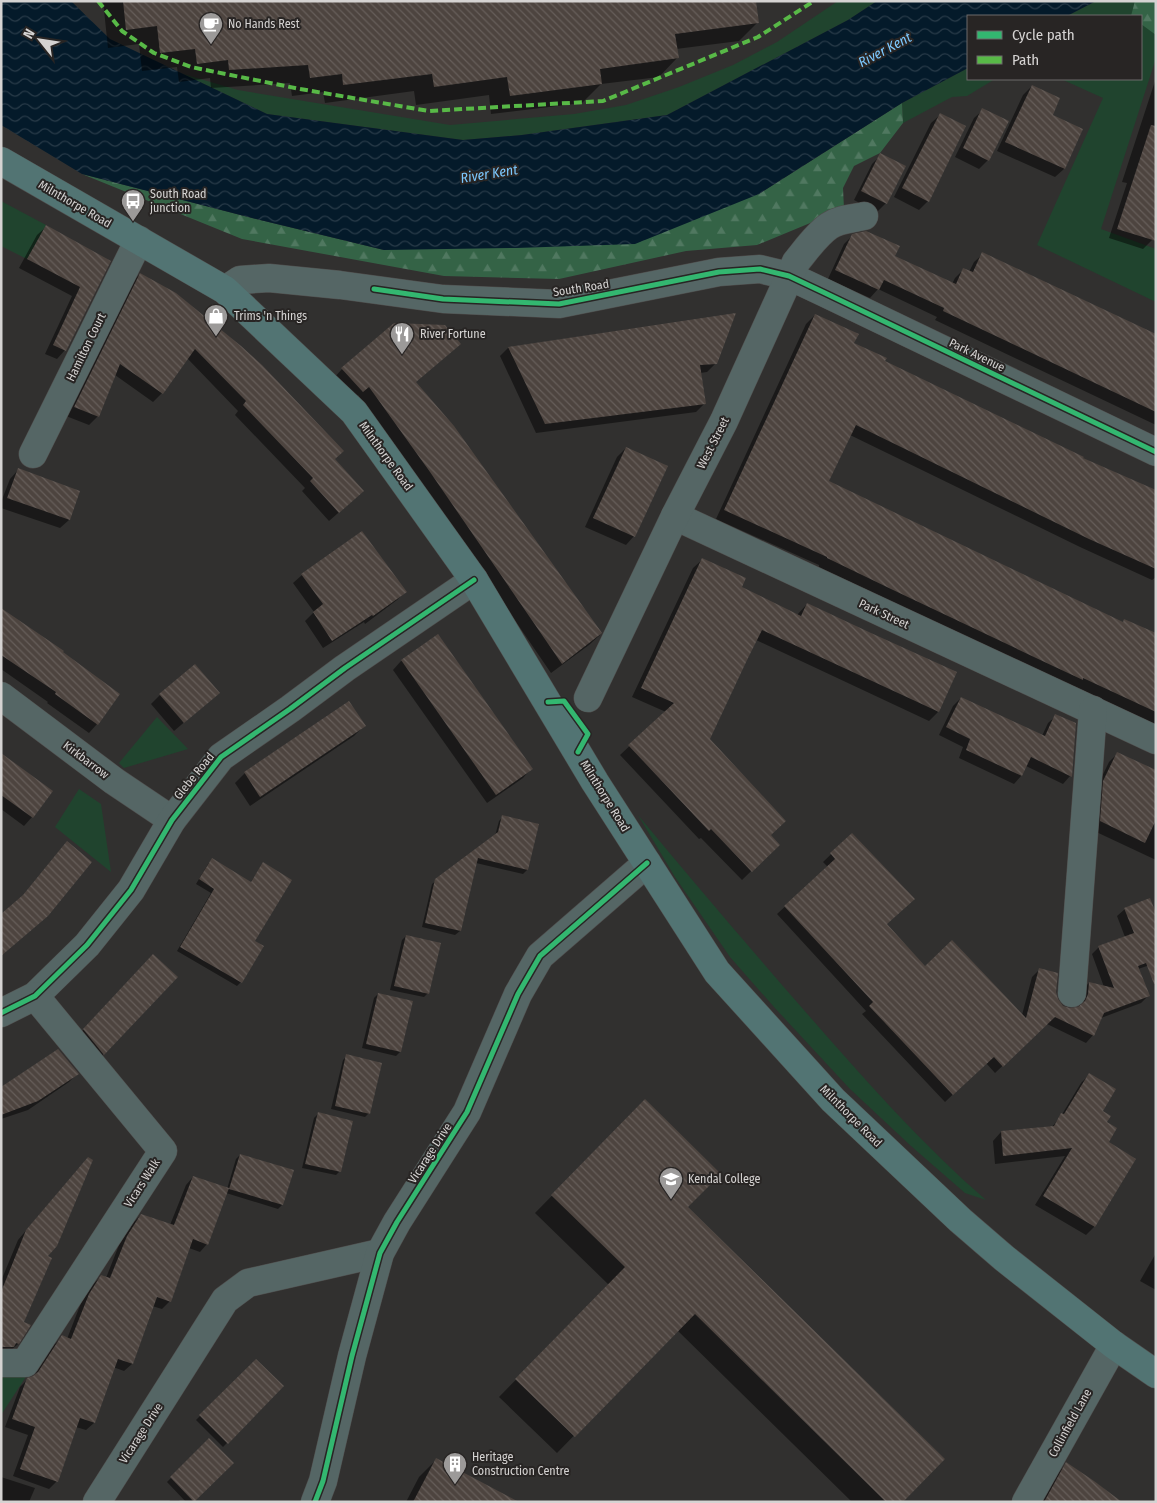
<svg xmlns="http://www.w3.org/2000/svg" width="1157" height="1503" font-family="'Fira Sans Condensed',sans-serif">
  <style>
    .green { fill: #20442e }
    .forest { fill: url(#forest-firs) }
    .water { fill: url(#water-waves) }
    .shadow { fill: #0007 }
    .building { fill: url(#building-back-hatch) }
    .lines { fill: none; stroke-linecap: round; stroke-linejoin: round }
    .minor-casing { stroke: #4f4d4c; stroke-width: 29 }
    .highway-casing { stroke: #4f4d4c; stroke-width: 29 }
    .minor { stroke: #556665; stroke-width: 28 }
    .highway { stroke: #527473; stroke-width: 28 }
    .quiet { stroke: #58b947; stroke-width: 4; stroke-dasharray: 8 4; stroke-linecap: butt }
    .cycleway-casing { stroke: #282524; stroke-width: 8 }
    .cycleway { stroke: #33b770; stroke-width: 5 }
    .labels { text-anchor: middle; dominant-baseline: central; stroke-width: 4; stroke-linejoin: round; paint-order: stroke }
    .poi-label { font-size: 12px; fill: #d5d3d2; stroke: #282524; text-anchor: start }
    .street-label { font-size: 12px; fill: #d5d3d2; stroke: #282524 }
    .water-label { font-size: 14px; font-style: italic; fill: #7cc8fe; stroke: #282524 }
  </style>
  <defs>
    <pattern id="forest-firs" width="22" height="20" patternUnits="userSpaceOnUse" patternTransform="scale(1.25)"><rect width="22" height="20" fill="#346346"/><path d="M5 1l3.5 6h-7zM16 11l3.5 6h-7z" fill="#507860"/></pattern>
    <pattern id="water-waves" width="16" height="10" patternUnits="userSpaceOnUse" patternTransform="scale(1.25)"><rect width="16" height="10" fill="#041a2a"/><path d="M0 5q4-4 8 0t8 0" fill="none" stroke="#283a48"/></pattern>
    <pattern id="building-back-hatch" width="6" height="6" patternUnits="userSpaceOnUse" patternTransform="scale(1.25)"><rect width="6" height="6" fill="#4d443f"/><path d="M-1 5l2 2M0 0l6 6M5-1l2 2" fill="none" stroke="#665e5a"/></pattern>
  </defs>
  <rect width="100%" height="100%" fill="#31302f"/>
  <g class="green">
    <path d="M838,1H877L848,20L667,115L522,135L463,140L267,114L183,74L238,90L450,125L574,114L626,105L679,87L733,65L777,42Z"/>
    <path d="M1096,1H1156V58L1101,229L1156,249V302L1037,245L1103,98L1061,79H1141V16H1067Z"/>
    <path d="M968,68V79H995L967,96L952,97L903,123L902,103Z"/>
    <path d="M1,201L46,225L27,259L1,246Z"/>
    <path d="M157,717L188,749L124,768L119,763Z"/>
    <path d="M79,789L101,804L111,872L55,827Z"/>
    <path d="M638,815C692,880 747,945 803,1009C861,1075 919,1142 986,1200L965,1193L911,1146L850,1089L774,1007L730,957L675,877Z"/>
    <path d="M4,1372H29L1,1415V1385Z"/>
  </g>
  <g class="forest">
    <path d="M1135,1H1156V35L1141,24V16H1131Z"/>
    <path d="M902,103L903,123L880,153L854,166L843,188L844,209L757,245L686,251L559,279L444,276L242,239L82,174L252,218L384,250L759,194Z"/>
  </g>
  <path class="water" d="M1,1H71L110,39L267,114L463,140L522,135L667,115L848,20L877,1H1096L1067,16H968V68L902,103L759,194L635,244L516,248L384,250L252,218L82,174L1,125Z"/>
  <g class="shadow">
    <path d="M103,1H755L757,23L739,41L676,49L677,58L659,77L601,84L582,103L491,114L489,95L416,105L414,91L325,103L323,92L292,96L290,83L211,88L210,78L179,82L177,67L142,71L139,44L108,48Z"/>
    <path d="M1156,78V227L1152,240L1143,249L1109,238L1127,183L1122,182Z"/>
    <path d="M1032,86L1051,116L1082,129L1064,169L1055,177L997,151L1023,95Z"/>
    <path d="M983,110L1007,122L988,160L979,169L955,157L974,118Z"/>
    <path d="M940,115L928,201L919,210L894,197L931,123Z"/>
    <path d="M881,155L886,203L877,212L854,200L872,164Z"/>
    <path d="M46,227L110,261L65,350L57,359L45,354L72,296L19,268L37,235Z"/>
    <path d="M853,235L894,257L952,284L955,278L964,269L969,272L974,262L983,254L1156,336V425L935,320L937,317L878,289L870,298L828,279L844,244Z"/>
    <path d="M140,274L333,459L353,500L329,521L302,491L305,488L235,415L238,411L187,358L162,393L153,402L115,375L98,416L89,425L66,416L131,283Z"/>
    <path d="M734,314L716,363L707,372L700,373L705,403L696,412L536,433L500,356L508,348Z"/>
    <path d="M815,315L853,344L884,362L1082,458L1156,492V577L1152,580L1080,547L850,435L828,482L1122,623L1125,620L1156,635V725L1074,686L1073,688L1044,674L819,567V565L716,519L806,324Z"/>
    <path d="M342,369L415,383L600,635L589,645L551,673L421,483L358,395L352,401L333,379Z"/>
    <path d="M626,448L634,536L626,545L585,527L617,457Z"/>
    <path d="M18,470L69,520L60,528L1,508V502L10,479Z"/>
    <path d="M362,532L405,592L397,600L365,624L364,622L323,648L305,621L314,612L293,583L302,575Z"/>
    <path d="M703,559L740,588L797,615L807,604L938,712L929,721L756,640L708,739L769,835L778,845L742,880L701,838L699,839L620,755L666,712L632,697L693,568Z"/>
    <path d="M1,609L97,724L89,733L47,703L48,702L1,669Z"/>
    <path d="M438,636L531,769L523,778L487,803L393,670L401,661Z"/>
    <path d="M160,695L209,701L174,731L151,704Z"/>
    <path d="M961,698L1042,736L1048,723L1056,716L1070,776L1063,784L1026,766L1021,776L1014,784L959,758L963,747L939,735L953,706Z"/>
    <path d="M364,726L354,736L250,806L235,783L245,773Z"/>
    <path d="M1118,753L1156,771V860L1092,830L1095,791L1109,762Z"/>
    <path d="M1,754L32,817L24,826L1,809Z"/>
    <path d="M503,817L527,870L523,874L476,863L460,931L455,935L422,927L432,884L495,836L499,821Z"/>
    <path d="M852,834L886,925L925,968L1022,1015L1032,977L1039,970L1055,992L1057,1000L1062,1007L1070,1010L1079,1008L1081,990L1089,983L1104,987L1092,954L1099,947L1125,937L1117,916L1125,909L1156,963L1138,969L1148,996L1141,1003L1101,1018L1093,1035L1086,1043L1047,1024L995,1073L986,1063L945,1102L862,1014L866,1011L777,914L828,867L823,862Z"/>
    <path d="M212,860L250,883L263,864L254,942L241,982L237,986L177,951L211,893L196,884L208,864Z"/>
    <path d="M406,936L428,993L424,997L390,990L402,940Z"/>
    <path d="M145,964L176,977L95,1063L75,1039Z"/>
    <path d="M378,994L400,1052L396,1056L362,1048L374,998Z"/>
    <path d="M347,1056L369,1113L365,1117L331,1109L343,1060Z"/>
    <path d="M77,1074L69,1082L28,1110L1,1119V1088Z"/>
    <path d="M1089,1075L1105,1123L1107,1143L1135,1159L1094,1227L1086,1235L1035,1205L1065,1156L995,1164L993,1141L1001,1132L1051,1128L1061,1116L1081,1083Z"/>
    <path d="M645,1101L686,1207L902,1502H852L677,1330L557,1453L499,1397L609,1285L535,1213Z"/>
    <path d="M318,1114L340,1171L336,1175L302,1168L314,1118Z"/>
    <path d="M240,1155L282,1205L278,1209L226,1193L207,1244L200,1252L189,1248L170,1301L162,1309L152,1306L132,1364L124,1371L113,1367L94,1423L86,1430L76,1427L56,1482L49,1489L13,1476L28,1435L5,1427L20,1387L28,1379L33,1378L54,1345L62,1337L67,1339L81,1303L93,1284L101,1277L106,1278L119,1245L133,1223L141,1215L170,1225L186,1185L193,1177L227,1189L236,1159Z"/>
    <path d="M79,1168L23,1323L18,1344L9,1352L1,1349V1281L18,1240Z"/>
    <path d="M1156,1253V1290L1140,1281Z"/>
    <path d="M256,1360L282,1386L223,1447L196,1420Z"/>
    <path d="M209,1440L232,1463L193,1502H186L167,1482Z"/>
    <path d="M436,1460L516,1502H406L419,1477Z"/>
    <path d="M1066,1464L1100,1502H1041L1058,1473Z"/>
    <path d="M1,1477L35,1488L29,1502H1Z"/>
    <path d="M170,1500H179L181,1502H169Z"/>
  </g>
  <g class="building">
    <path d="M123,1H756L759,23L675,34L679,58L600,69L602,84L510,96L507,77L434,87L432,74L343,85L342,74L310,78L308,65L229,70L228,60L197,64L195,49L160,53L157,26L126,30Z"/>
    <path d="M1032,85L1060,98L1053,115L1083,129L1065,169L1005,142Z"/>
    <path d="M982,108L1009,121L989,161L963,148Z"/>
    <path d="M940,113L966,126L929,202L902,188Z"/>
    <path d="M1151,125L1156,126V241L1117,229Z"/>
    <path d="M880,153L906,166L887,204L861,191Z"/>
    <path d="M46,225L111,261L66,351L53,345L80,287L27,259Z"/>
    <path d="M866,231L900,246L895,256L956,284L963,268L973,272L982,252L1156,334V412L943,311L944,308L884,280L879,290L835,270L852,234Z"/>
    <path d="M140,273L176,293L241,346L262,365L344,451L335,459L364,491L339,513L310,481L313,478L243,405L246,401L195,349L163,394L120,364L99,417L74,407Z"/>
    <path d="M736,313L717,364L700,365L706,404L545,424L508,347Z"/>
    <path d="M815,314L859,334L854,343L887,358L885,361L1084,457L1083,458L1156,490V569L1089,539L856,425L829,481L1123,622L1124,619L1156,633V712L1083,678V680L1053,666L891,589L827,558V557L724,510Z"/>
    <path d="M394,323L445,325L461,344L416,382L454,426L602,633L562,664L430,472L369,387L363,392L341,368Z"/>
    <path d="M626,447L668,466L635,537L593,518Z"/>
    <path d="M18,468L80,491L70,520L7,498Z"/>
    <path d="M362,531L407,592L373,616L372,615L332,641L313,612L323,604L301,574Z"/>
    <path d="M702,558L746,578L742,587L801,616L807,603L871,633L957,672L939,712L762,630L748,658L710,739L786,821L771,835L780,845L752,872L711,829L709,831L628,745L674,703L641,688Z"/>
    <path d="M1,608L64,651L63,652L120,694L98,725L55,694L56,692L1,655Z"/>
    <path d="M438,634L533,769L496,795L401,660Z"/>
    <path d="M195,664L220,693L184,723L159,694Z"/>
    <path d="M961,697L1045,736L1055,714L1076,723L1072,777L1031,757L1022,776L966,750L970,739L946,727Z"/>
    <path d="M349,701L366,726L260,797L244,772Z"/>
    <path d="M1117,752L1156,770V820L1145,843L1100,821L1103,781Z"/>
    <path d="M1,753L53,791L33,818L1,795Z"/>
    <path d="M502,815L539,824L528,870L478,858L461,931L425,923L435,879L498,832Z"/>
    <path d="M852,833L915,899L887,924L925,966L952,940L1026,1018L1039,968L1058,973L1056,992L1058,999L1063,1006L1070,1008L1078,1007L1085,1001L1088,994L1089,982L1114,988L1098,946L1134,933L1124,908L1150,898L1156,913V984H1154L1146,963L1138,966L1150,996L1104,1013L1094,1036L1055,1017L1003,1067L994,1057L953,1095L869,1006L873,1002L784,906L835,859L830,853Z"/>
    <path d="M67,841L92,862L48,916L1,956V914L23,895Z"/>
    <path d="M212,858L251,882L263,862L292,880L255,941L264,946L242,983L180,947L214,889L199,879Z"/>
    <path d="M406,935L441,943L429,994L394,986Z"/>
    <path d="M153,954L178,977L104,1055L83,1029Z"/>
    <path d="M378,993L413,1001L401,1052L366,1044Z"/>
    <path d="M58,1049L79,1074L38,1101L1,1115V1087Z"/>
    <path d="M346,1054L382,1063L370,1114L335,1106Z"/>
    <path d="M1089,1073L1116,1089L1103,1111L1111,1116L1107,1122L1117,1128L1109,1142L1136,1159L1095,1227L1043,1196L1072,1148L1003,1156L1001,1131L1054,1126L1061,1113L1064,1114Z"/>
    <path d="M645,1099L721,1174L688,1207L945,1459L903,1502H886L695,1314L575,1437L515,1379L625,1267L551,1195Z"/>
    <path d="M318,1112L353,1121L341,1172L305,1164Z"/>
    <path d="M240,1154L294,1170L283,1205L229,1189Z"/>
    <path d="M88,1157L93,1160L57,1246L48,1256L52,1258L24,1322L31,1325L19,1344L16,1343L14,1347H1V1292L26,1230Z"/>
    <path d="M193,1176L229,1188L208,1245L193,1239L171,1302L157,1297L133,1364L118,1359L95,1423L80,1418L58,1482L20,1469L35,1427L12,1419L27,1378L33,1376L38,1372L62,1335L71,1339L89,1294L101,1275L110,1278L127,1236L141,1214L174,1225Z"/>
    <path d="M256,1359L284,1386L228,1444L199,1415Z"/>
    <path d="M209,1438L234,1463L194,1502L170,1477Z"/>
    <path d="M436,1458L519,1502H413Z"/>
    <path d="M1066,1462L1094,1481L1122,1502H1044Z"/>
  </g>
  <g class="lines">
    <g class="minor-casing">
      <g id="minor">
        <path d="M225,290L240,280L269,278L340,285L443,299L559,304L719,272L760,269L789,276L825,293L1156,452"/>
        <path d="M33,454L139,240"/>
        <path d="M675,516L1156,740"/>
        <path d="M1,696L114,781L172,820"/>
        <path d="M588,698L675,516L724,421L796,262C806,250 816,235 829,226C839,219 852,219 864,216"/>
        <path d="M1072,993L1093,710"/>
        <path d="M1,1013L35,996L87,945L131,890L172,820L221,757L290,709L345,668L474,580"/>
        <path d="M1,1363H25L163,1151L35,996"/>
        <path d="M97,1502L225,1300L248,1283L380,1253"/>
        <path d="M315,1502L323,1481L352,1356L380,1253L397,1222L467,1112L518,994L540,956L647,863"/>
        <path d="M1026,1502L1114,1345"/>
      </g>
    </g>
    <g class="highway-casing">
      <path id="highway" d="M1,161L225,290L354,412L474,580L595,782L717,972L833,1100L960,1220L1004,1258L1114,1345L1156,1374"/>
    </g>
    <use href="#minor" class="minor"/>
    <use href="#highway" class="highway"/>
    <path class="quiet" d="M98,1L122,31L154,53L191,67L300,89L429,111L603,101L758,37L814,1"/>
    <g class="cycleway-casing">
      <g id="cycleway">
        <path d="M374,289L443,299L559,304L719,272L760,269L789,276L825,293L1156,452"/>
        <path d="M548,702L564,701L588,734L578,752"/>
        <path d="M1,1013L35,996L87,945L131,890L172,820L221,757L290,709L345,668L474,580"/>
        <path d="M315,1502L323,1481L352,1356L380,1253L397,1222L467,1112L518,994L540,956L647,863"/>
      </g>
    </g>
    <use href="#cycleway" class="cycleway"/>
  </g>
  <defs>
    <g id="cafe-pin" transform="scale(1.25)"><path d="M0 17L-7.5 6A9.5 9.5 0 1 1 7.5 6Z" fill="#9c9a99" stroke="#282524"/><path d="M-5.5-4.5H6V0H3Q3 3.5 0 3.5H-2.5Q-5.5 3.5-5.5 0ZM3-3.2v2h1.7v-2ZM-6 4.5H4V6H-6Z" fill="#fff"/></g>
    <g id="bus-pin" transform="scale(1.25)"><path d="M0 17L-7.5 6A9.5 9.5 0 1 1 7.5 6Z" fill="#9c9a99" stroke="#282524"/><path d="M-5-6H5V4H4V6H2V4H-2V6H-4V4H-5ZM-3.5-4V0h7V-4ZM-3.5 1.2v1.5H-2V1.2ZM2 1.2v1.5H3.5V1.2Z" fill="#fff"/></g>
    <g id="shop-pin" transform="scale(1.25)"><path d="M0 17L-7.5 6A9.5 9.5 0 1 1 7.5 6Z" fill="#9c9a99" stroke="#282524"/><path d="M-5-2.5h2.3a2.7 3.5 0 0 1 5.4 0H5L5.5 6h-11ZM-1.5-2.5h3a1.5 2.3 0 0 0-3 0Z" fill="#fff"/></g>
    <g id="restaurant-pin" transform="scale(1.25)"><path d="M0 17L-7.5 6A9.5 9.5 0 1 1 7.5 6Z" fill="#9c9a99" stroke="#282524"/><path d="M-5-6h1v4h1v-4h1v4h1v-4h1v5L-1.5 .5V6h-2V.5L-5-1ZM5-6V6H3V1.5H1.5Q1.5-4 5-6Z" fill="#fff"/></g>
    <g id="university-pin" transform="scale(1.25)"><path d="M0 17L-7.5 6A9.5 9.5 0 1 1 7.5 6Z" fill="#9c9a99" stroke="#282524"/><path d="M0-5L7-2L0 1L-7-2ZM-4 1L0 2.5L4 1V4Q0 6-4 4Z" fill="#fff"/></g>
    <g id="building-pin" transform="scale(1.25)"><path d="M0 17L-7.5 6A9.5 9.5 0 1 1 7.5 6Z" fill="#9c9a99" stroke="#282524"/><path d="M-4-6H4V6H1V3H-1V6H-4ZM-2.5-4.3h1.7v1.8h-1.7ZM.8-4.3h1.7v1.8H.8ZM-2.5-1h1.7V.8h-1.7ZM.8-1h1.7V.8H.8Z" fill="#fff"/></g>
  </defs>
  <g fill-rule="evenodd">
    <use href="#cafe-pin" x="211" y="24"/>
    <use href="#bus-pin" x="133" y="201"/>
    <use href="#shop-pin" x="216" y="316"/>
    <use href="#restaurant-pin" x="402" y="334"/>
    <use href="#university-pin" x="671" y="1179"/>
    <use href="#building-pin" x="455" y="1464"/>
  </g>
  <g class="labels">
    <g class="poi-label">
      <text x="228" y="24">No Hands Rest</text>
      <text x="150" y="194">South Road<tspan x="150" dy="14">junction</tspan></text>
      <text x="234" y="316">Trims 'n Things</text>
      <text x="420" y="334">River Fortune</text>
      <text x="688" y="1179">Kendal College</text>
      <text x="472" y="1457">Heritage<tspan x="472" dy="14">Construction Centre</tspan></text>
    </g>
    <g class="street-label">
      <text transform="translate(75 204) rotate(30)">Milnthorpe Road</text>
      <text transform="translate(581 288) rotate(-9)">South Road</text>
      <text transform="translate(86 347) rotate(-64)">Hamilton Court</text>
      <text transform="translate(977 355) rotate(26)">Park Avenue</text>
      <text transform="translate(713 443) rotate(-63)">West Street</text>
      <text transform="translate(386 456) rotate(54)">Milnthorpe Road</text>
      <text transform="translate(884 614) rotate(25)">Park Street</text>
      <text transform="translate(86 760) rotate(37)">Kirkbarrow</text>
      <text transform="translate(194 776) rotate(-51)">Glebe Road</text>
      <text transform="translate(605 796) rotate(58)">Milnthorpe Road</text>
      <text transform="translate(851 1116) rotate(45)">Milnthorpe Road</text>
      <text transform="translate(430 1153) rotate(-57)">Vicarage Drive</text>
      <text transform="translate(142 1183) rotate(-57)">Vicars Walk</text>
      <text transform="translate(1070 1423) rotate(-61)">Collinfield Lane</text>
      <text transform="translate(141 1433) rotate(-57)">Vicarage Drive</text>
    </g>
    <g class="water-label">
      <text transform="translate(885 50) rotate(-28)">River Kent</text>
      <text transform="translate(489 174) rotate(-9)">River Kent</text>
    </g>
  </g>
  <rect width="1157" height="1503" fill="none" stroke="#d5d3d2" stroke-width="5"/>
  <rect x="967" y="15" width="175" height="65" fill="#282524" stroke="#6d6b6a"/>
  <rect x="977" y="31" width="25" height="8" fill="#33b770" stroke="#6d6b6a"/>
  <text x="1012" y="40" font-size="15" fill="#d5d3d2">Cycle path</text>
  <rect x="977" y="56" width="25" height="8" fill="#58b947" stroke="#6d6b6a"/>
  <text x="1012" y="65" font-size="15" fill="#d5d3d2">Path</text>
  <g transform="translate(40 40) rotate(300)" stroke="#282524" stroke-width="4" paint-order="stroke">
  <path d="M0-4L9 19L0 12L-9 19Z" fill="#d5d3d2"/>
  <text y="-8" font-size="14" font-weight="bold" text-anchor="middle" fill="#d5d3d2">N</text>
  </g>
</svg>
